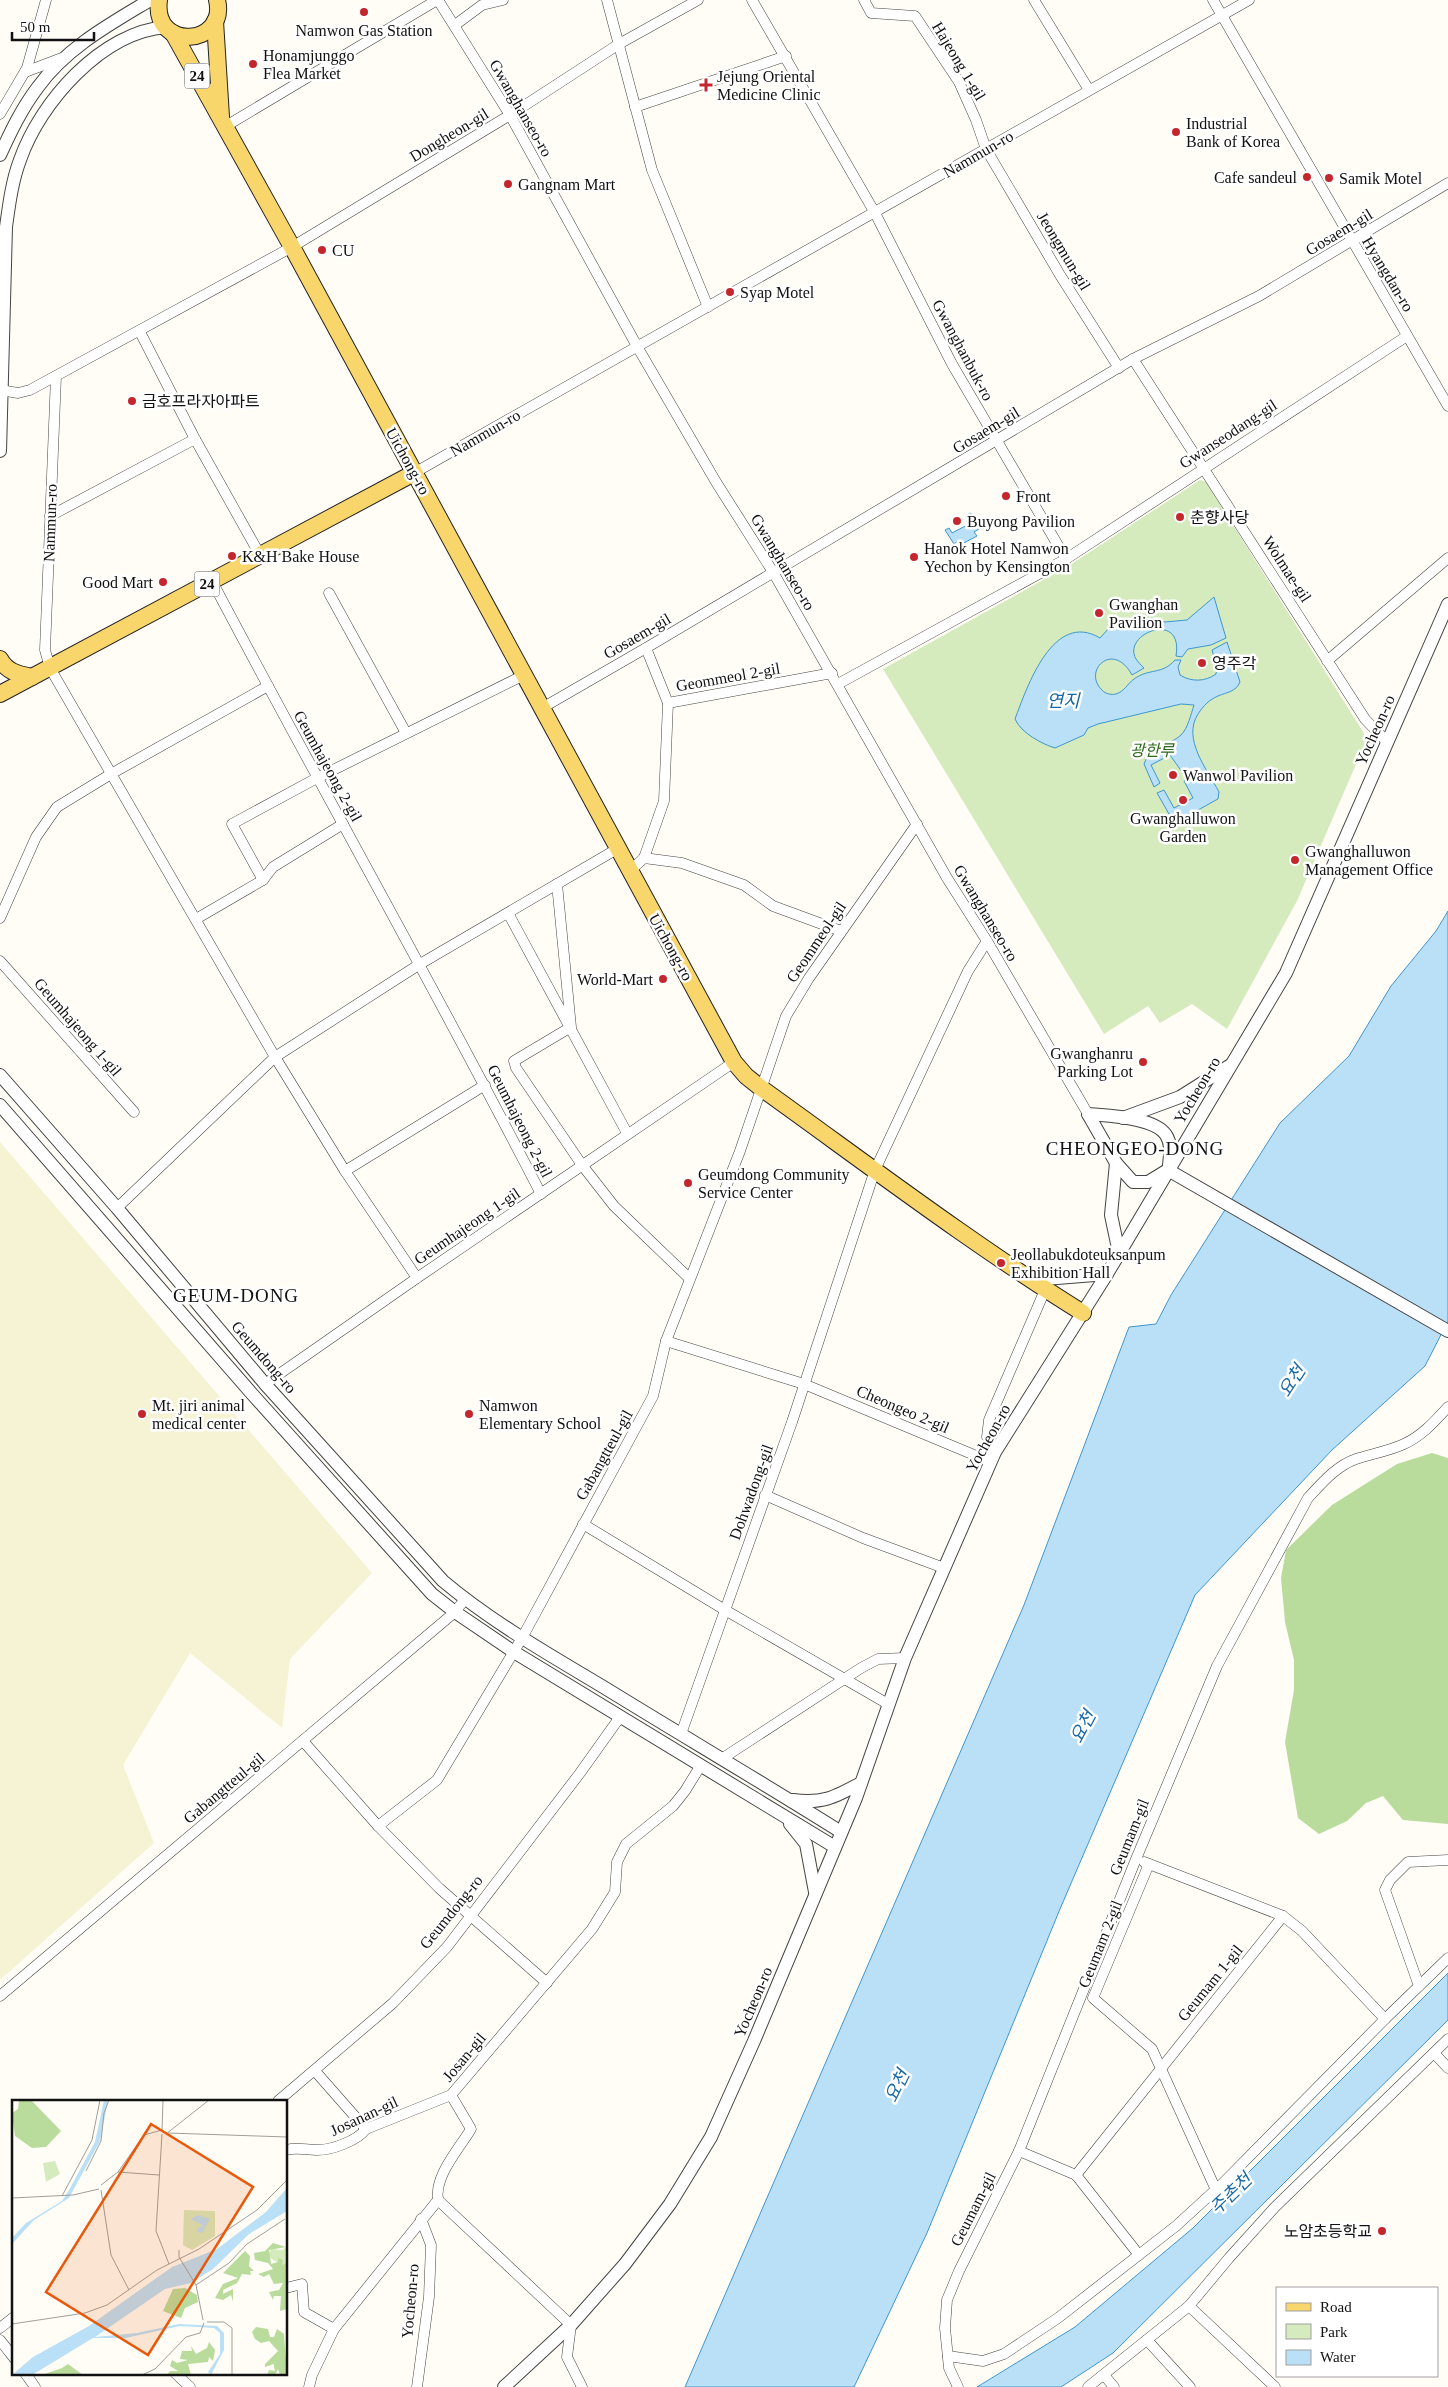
<svg xmlns="http://www.w3.org/2000/svg" width="1448" height="2387" font-family="'Times New Roman','Noto Sans KR',serif">
  <style>
    .farmland { fill: #f6f3d4 }
    .green { fill: #d5ebbd }
    .forest { fill: #b9dc9c }
    .water { fill: #b9e0f7; stroke: #3f96cf }
    .lines { fill: none; stroke-linecap: round; stroke-linejoin: round }
    .minor-casing { stroke: #444; stroke-width: 11 }
    .tertiary-casing { stroke: #444; stroke-width: 14 }
    .primary-casing { stroke: #222; stroke-width: 18 }
    .minor { stroke: #fff; stroke-width: 10 }
    .tertiary { stroke: #fff; stroke-width: 12 }
    .primary { stroke: #f9d66b; stroke-width: 16 }
    .poi-dot { fill: #c4262e; stroke: #fff; stroke-width: 2 }
    .labels { text-anchor: middle; dominant-baseline: central; stroke-width: 5; stroke-linejoin: round; paint-order: stroke }
    .shield { fill: #fff; stroke: #585858; stroke-width: 1 }
    .shield-label { font-size: 15px; font-weight: bold; fill: #111 }
    .poi-label { font-size: 16px; fill: #111; stroke: #fff; text-anchor: start }
    .street-label { font-size: 16px; fill: #111; stroke: #fff }
    .park-label { font-size: 16px; font-style: italic; fill: #2f6b1f; stroke: #fff }
    .water-label { font-size: 18px; font-style: italic; fill: #1768a6; stroke: #fff }
    .quarter-label { font-size: 19px; letter-spacing: 1px; fill: #111; stroke: #fff }
    .inset-road { fill: none; stroke: #a09f9a; stroke-width: 1 }
    .view { fill: #e8590c; fill-opacity: 0.15; stroke: #e8590c; stroke-width: 2.5 }
    .inset-edge { fill: none; stroke: #111; stroke-width: 2.5 }
  </style>
  <rect width="100%" height="100%" fill="#fffdf5"/>
  <path class="farmland" d="M0,1142L372,1573L290,1659L282,1728L190,1653L123,1765L154,1843L0,1980Z"/>
  <path class="green" d="M1200,480L1206,482L1365,735L1366,741L1297,901L1227,1029L1192,1004L1160,1023L1148,1006L1104,1034L883,669L1070,565Z"/>
  <path class="forest" d="M1432,1453L1448,1458V1824L1403,1820L1383,1796L1366,1803L1347,1821L1319,1834L1298,1818L1285,1742L1294,1690V1660L1285,1622L1281,1578L1286,1550L1332,1505L1397,1464Z"/>
  <g class="water">
    <path d="M971,513L979,529L974,532L977,536L960,545L958,541L954,544L945,530L949,528L952,533L971,523L967,515Z"/>
    <path d="M1214,597L1226,638L1211,645L1188,649L1182,657L1176,656C1184,609 1121,634 1136,659C1138,662 1141,665 1144,668L1132,675C1113,640 1082,671 1102,690C1105,694 1112,695 1116,694C1125,691 1127,684 1134,679C1149,668 1162,675 1175,660H1181L1178,667L1180,675C1191,682 1205,682 1216,674L1217,667L1212,650L1227,642L1240,682C1236,692 1227,692 1218,696C1209,700 1204,705 1198,714C1182,739 1207,769 1219,792L1218,799C1202,807 1187,820 1169,814L1157,793L1164,790L1174,808L1193,798L1184,781L1187,779L1170,755L1151,765L1160,783L1154,787L1144,764C1150,746 1169,746 1181,735C1188,728 1191,714 1194,705L1181,704L1098,724L1088,728L1084,735L1055,748C1042,744 1021,733 1015,719C1027,687 1053,610 1100,638L1109,628L1121,621L1140,625L1151,618L1165,622L1187,620Z"/>
    <path d="M1448,911V1321L1425,1366L1332,1450L1195,1595L1060,1909L927,2233L854,2387H685L1024,1605L1129,1327L1156,1324L1171,1295L1280,1123L1349,1056L1391,986L1436,931Z"/>
    <path d="M1448,1973V2020L1113,2353L1061,2387H977L1075,2327L1193,2228Z"/>
  </g>
  <g class="lines">
    <g class="minor-casing">
      <g id="minor">
        <path d="M438,0L510,115L638,348L716,482L773,572L947,878L987,941L1088,1114"/>
        <path d="M607,0L652,170L708,307"/>
        <path d="M752,0L875,213L952,364L1066,559L838,684"/>
        <path d="M864,0L871,13L915,16L959,82L976,120L986,149L1060,275L1119,368"/>
        <path d="M1034,0L1089,90"/>
        <path d="M1213,0L1448,406"/>
        <path d="M455,25L482,5L503,0"/>
        <path d="M25,72L62,58"/>
        <path d="M635,107L786,56"/>
        <path d="M0,114L27,68L46,0"/>
        <path d="M226,126L437,0"/>
        <path d="M140,332L195,439L260,555"/>
        <path d="M1133,359L1365,719L1387,742"/>
        <path d="M56,376L45,650L50,668L275,1057L345,1171L417,1278"/>
        <path d="M0,390L18,393L30,390L292,247L510,115L619,44L698,0"/>
        <path d="M414,473L1249,0"/>
        <path d="M50,516L195,439"/>
        <path d="M1066,559L1407,336"/>
        <path d="M212,581C320,786 435,988 541,1194"/>
        <path d="M329,593L406,733"/>
        <path d="M1327,661L1448,558"/>
        <path d="M668,703L832,673"/>
        <path d="M542,708L646,648L1133,359L1259,296L1448,183"/>
        <path d="M644,858L664,801L668,703L646,648"/>
        <path d="M630,871L644,858L682,863L744,885L773,906L841,931"/>
        <path d="M263,880L232,824L317,778L524,675"/>
        <path d="M557,884L571,1027L514,1061L516,1068L582,1165L614,1206L689,1278"/>
        <path d="M508,913L627,1133"/>
        <path d="M0,918L36,837L57,807L111,774L268,686"/>
        <path d="M196,919L263,880L273,867L343,824"/>
        <path d="M0,961L134,1112"/>
        <path d="M345,1171L485,1085"/>
        <path d="M117,1208L275,1057L420,964L617,849"/>
        <path d="M666,1341L804,1384L991,1462"/>
        <path d="M265,1384L417,1278L734,1062"/>
        <path d="M995,1452L987,1437L989,1420L1045,1290"/>
        <path d="M765,1495L863,1538L944,1568"/>
        <path d="M583,1524L725,1610L888,1704"/>
        <path d="M681,1734L792,1422L875,1170L968,971L987,941"/>
        <path d="M303,1741L378,1826L439,1888L547,1983"/>
        <path d="M723,1758L861,1668L878,1659L905,1658"/>
        <path d="M378,1826L437,1780L522,1638L653,1396L666,1341L740,1151L786,1016L809,978L917,824"/>
        <path d="M1144,1862L1283,1916L1302,1931L1385,2019"/>
        <path d="M1149,1864L1093,1998L1152,2049L1216,2190"/>
        <path d="M1419,1986L1385,1890L1390,1880L1408,1862L1448,1860"/>
        <path d="M0,1996L455,1612L465,1599"/>
        <path d="M1434,2053L1448,2068"/>
        <path d="M315,2071L366,2129"/>
        <path d="M278,2101L393,2003L447,1947L580,1773L620,1717"/>
        <path d="M286,2150C298,2147 306,2150 317,2150C332,2150 357,2141 366,2129L451,2095L592,1929L615,1892L617,1862L626,1844L673,1806L685,1791L701,1765"/>
        <path d="M1019,2151L1076,2175L1139,2255"/>
        <path d="M1076,2175L1283,1916"/>
        <path d="M438,2200L571,2325L567,2357L582,2387"/>
        <path d="M438,2200C434,2176 459,2149 471,2129L451,2095"/>
        <path d="M286,2288L302,2284L304,2312L334,2329"/>
        <path d="M1189,2306L1275,2387"/>
        <path d="M0,2328L14,2317"/>
        <path d="M0,2340L14,2358"/>
        <path d="M1147,2340L1190,2387"/>
        <path d="M948,2356L983,2361L1004,2354L1058,2318L1176,2226L1222,2184L1385,2019L1448,1958"/>
        <path d="M25,2373L35,2387"/>
        <path d="M175,2373L190,2387"/>
        <path d="M1104,2375L1114,2387"/>
        <path d="M309,2387L312,2375L334,2329L438,2200"/>
        <path d="M417,2387L429,2297L431,2245L421,2219"/>
        <path d="M958,2387L949,2368L945,2328L947,2300L959,2271L1019,2151L1136,1859L1217,1666L1308,1498C1322,1483 1336,1466 1356,1459C1371,1454 1389,1451 1404,1444C1422,1436 1435,1421 1448,1407"/>
        <path d="M1088,2387L1189,2306L1229,2258L1275,2207L1448,2039"/>
      </g>
    </g>
    <g class="tertiary-casing">
      <g id="tertiary">
        <path d="M0,155C11,131 22,108 38,87C66,48 110,24 150,0"/>
        <path d="M0,451L6,227C9,205 12,181 20,160C40,102 102,32 166,27"/>
        <path d="M0,1075L117,1208L265,1384L443,1581C493,1623 550,1655 605,1688C683,1736 763,1783 841,1832"/>
        <path d="M0,1105L253,1395L432,1594L455,1612L514,1652L835,1847"/>
        <path d="M1088,1114L1116,1163L1133,1182H1148L1166,1171"/>
        <path d="M1088,1114C1107,1116 1155,1117 1166,1135C1172,1144 1170,1155 1169,1165"/>
        <path d="M1123,1118L1180,1097L1229,1066"/>
        <path d="M1116,1163L1111,1215L1119,1253"/>
        <path d="M1168,1170L1448,1331"/>
        <path d="M1032,1280L1107,1274"/>
        <path d="M793,1800C823,1804 835,1797 861,1783"/>
        <path d="M790,1824L806,1844L815,1892"/>
        <path d="M504,2387L571,2325L625,2264L670,2204L711,2137L754,2041L856,1798L905,1658L995,1452L1107,1274L1286,973L1448,604"/>
      </g>
    </g>
    <g class="primary-casing">
      <g id="primary">
        <path d="M159,0C152,52 228,46 217,0"/>
        <path d="M215,21L221,117"/>
        <path d="M173,33L292,247L734,1062L746,1076L761,1088C867,1164 972,1244 1083,1313"/>
        <path d="M0,659C7,672 18,674 32,677"/>
        <path d="M0,694L414,473"/>
      </g>
    </g>
    <use href="#minor" class="minor"/>
    <use href="#tertiary" class="tertiary"/>
    <use href="#primary" class="primary"/>
  </g>
  <g class="poi-dot">
    <circle cx="364" cy="12" r="5"/>
    <circle cx="253" cy="64" r="5"/>
    <path d="M703.5 77.5h5v5h5v5h-5v5h-5v-5h-5v-5h5z"/>
    <circle cx="1176" cy="132" r="5"/>
    <circle cx="1307" cy="177" r="5"/>
    <circle cx="1329" cy="178" r="5"/>
    <circle cx="508" cy="184" r="5"/>
    <circle cx="322" cy="250" r="5"/>
    <circle cx="730" cy="292" r="5"/>
    <circle cx="132" cy="401" r="5"/>
    <circle cx="1006" cy="496" r="5"/>
    <circle cx="1180" cy="517" r="5"/>
    <circle cx="957" cy="521" r="5"/>
    <circle cx="232" cy="556" r="5"/>
    <circle cx="914" cy="557" r="5"/>
    <circle cx="163" cy="582" r="5"/>
    <circle cx="1099" cy="613" r="5"/>
    <circle cx="1202" cy="663" r="5"/>
    <circle cx="1173" cy="775" r="5"/>
    <circle cx="1183" cy="800" r="5"/>
    <circle cx="1295" cy="860" r="5"/>
    <circle cx="663" cy="979" r="5"/>
    <circle cx="1143" cy="1062" r="5"/>
    <circle cx="688" cy="1183" r="5"/>
    <circle cx="1001" cy="1263" r="5"/>
    <circle cx="142" cy="1414" r="5"/>
    <circle cx="469" cy="1414" r="5"/>
    <circle cx="1382" cy="2231" r="5"/>
  </g>
  <g class="labels">
    <g class="shield">
      <rect x="184.5" y="63.5" width="25" height="25" rx="4"/>
      <rect x="194.5" y="571.5" width="25" height="25" rx="4"/>
    </g>
    <g class="shield-label">
      <text x="197" y="76">24</text>
      <text x="207" y="584">24</text>
    </g>
    <g class="poi-label">
      <text x="364" y="30" text-anchor="middle">Namwon Gas Station</text>
      <text x="263" y="55">Honamjunggo<tspan x="263" dy="18">Flea Market</tspan></text>
      <text x="717" y="76">Jejung Oriental<tspan x="717" dy="18">Medicine Clinic</tspan></text>
      <text x="1186" y="123">Industrial<tspan x="1186" dy="18">Bank of Korea</tspan></text>
      <text x="1297" y="177" text-anchor="end">Cafe sandeul</text>
      <text x="1339" y="178">Samik Motel</text>
      <text x="518" y="184">Gangnam Mart</text>
      <text x="332" y="250">CU</text>
      <text x="740" y="292">Syap Motel</text>
      <text x="142" y="401">금호프라자아파트</text>
      <text x="1016" y="496">Front</text>
      <text x="1190" y="517">춘향사당</text>
      <text x="967" y="521">Buyong Pavilion</text>
      <text x="924" y="548">Hanok Hotel Namwon<tspan x="924" dy="18">Yechon by Kensington</tspan></text>
      <text x="242" y="556">K&amp;H Bake House</text>
      <text x="153" y="582" text-anchor="end">Good Mart</text>
      <text x="1109" y="604">Gwanghan<tspan x="1109" dy="18">Pavilion</tspan></text>
      <text x="1212" y="663">영주각</text>
      <text x="1183" y="775">Wanwol Pavilion</text>
      <text x="1183" y="818" text-anchor="middle">Gwanghalluwon<tspan x="1183" dy="18">Garden</tspan></text>
      <text x="1305" y="851">Gwanghalluwon<tspan x="1305" dy="18">Management Office</tspan></text>
      <text x="653" y="979" text-anchor="end">World-Mart</text>
      <text x="1133" y="1053" text-anchor="end">Gwanghanru<tspan x="1133" dy="18">Parking Lot</tspan></text>
      <text x="698" y="1174">Geumdong Community<tspan x="698" dy="18">Service Center</tspan></text>
      <text x="1011" y="1254">Jeollabukdoteuksanpum<tspan x="1011" dy="18">Exhibition Hall</tspan></text>
      <text x="152" y="1405">Mt. jiri animal<tspan x="152" dy="18">medical center</tspan></text>
      <text x="479" y="1405">Namwon<tspan x="479" dy="18">Elementary School</tspan></text>
      <text x="1372" y="2231" text-anchor="end">노암초등학교</text>
    </g>
    <g class="street-label">
      <text transform="translate(959 61) rotate(59)">Hajeong 1-gil</text>
      <text transform="translate(521 108) rotate(60)">Gwanghanseo-ro</text>
      <text transform="translate(449 135) rotate(-31)">Dongheon-gil</text>
      <text transform="translate(978 154) rotate(-30)">Nammun-ro</text>
      <text transform="translate(1339 232) rotate(-31)">Gosaem-gil</text>
      <text transform="translate(1064 251) rotate(59)">Jeongmun-gil</text>
      <text transform="translate(1388 274) rotate(59)">Hyangdan-ro</text>
      <text transform="translate(963 350) rotate(62)">Gwanghanbuk-ro</text>
      <text transform="translate(986 430) rotate(-31)">Gosaem-gil</text>
      <text transform="translate(485 433) rotate(-30)">Nammun-ro</text>
      <text transform="translate(1228 434) rotate(-33)">Gwanseodang-gil</text>
      <text transform="translate(408 461) rotate(61)">Uichong-ro</text>
      <text transform="translate(50 523) rotate(-88)">Nammun-ro</text>
      <text transform="translate(783 562) rotate(59)">Gwanghanseo-ro</text>
      <text transform="translate(1287 569) rotate(57)">Wolmae-gil</text>
      <text transform="translate(637 636) rotate(-30)">Gosaem-gil</text>
      <text transform="translate(728 677) rotate(-10)">Geommeol 2-gil</text>
      <text transform="translate(1375 730) rotate(-66)">Yocheon-ro</text>
      <text transform="translate(328 766) rotate(61)">Geumhajeong 2-gil</text>
      <text transform="translate(986 913) rotate(59)">Gwanghanseo-ro</text>
      <text transform="translate(816 942) rotate(-56)">Geommeol-gil</text>
      <text transform="translate(671 947) rotate(61)">Uichong-ro</text>
      <text transform="translate(78 1027) rotate(49)">Geumhajeong 1-gil</text>
      <text transform="translate(1197 1090) rotate(-59)">Yocheon-ro</text>
      <text transform="translate(520 1121) rotate(63)">Geumhajeong 2-gil</text>
      <text transform="translate(467 1226) rotate(-34)">Geumhajeong 1-gil</text>
      <text transform="translate(264 1357) rotate(49)">Geumdong-ro</text>
      <text transform="translate(903 1409) rotate(23)">Cheongeo 2-gil</text>
      <text transform="translate(988 1438) rotate(-61)">Yocheon-ro</text>
      <text transform="translate(604 1455) rotate(-61)">Gabangtteul-gil</text>
      <text transform="translate(751 1492) rotate(-70)">Dohwadong-gil</text>
      <text transform="translate(224 1788) rotate(-40)">Gabangtteul-gil</text>
      <text transform="translate(1129 1837) rotate(-68)">Geumam-gil</text>
      <text transform="translate(451 1912) rotate(-51)">Geumdong-ro</text>
      <text transform="translate(1100 1944) rotate(-68)">Geumam 2-gil</text>
      <text transform="translate(1210 1983) rotate(-51)">Geumam 1-gil</text>
      <text transform="translate(753 2002) rotate(-67)">Yocheon-ro</text>
      <text transform="translate(464 2057) rotate(-50)">Josan-gil</text>
      <text transform="translate(364 2116) rotate(-25)">Josanan-gil</text>
      <text transform="translate(973 2209) rotate(-63)">Geumam-gil</text>
      <text transform="translate(410 2301) rotate(-85)">Yocheon-ro</text>
    </g>
    <g class="park-label">
      <text x="1152" y="750">광한루</text>
    </g>
    <g class="water-label">
      <text x="1063" y="701">연지</text>
      <text transform="translate(1292 1381) rotate(-57)">요천</text>
      <text transform="translate(1083 1727) rotate(-62)">요천</text>
      <text transform="translate(897 2086) rotate(-64)">요천</text>
      <text transform="translate(1231 2194) rotate(-44)">주촌천</text>
    </g>
    <g class="quarter-label">
      <text x="1135" y="1148">CHEONGEO-DONG</text>
      <text x="236" y="1295">GEUM-DONG</text>
    </g>
  </g>
  <g transform="translate(12 2100)">
    <rect width="275" height="275" fill="#fffdf5"/>
    <path d="M43,61L48,74L34,82L31,63ZM172,110L203,111V136L180,150L171,145ZM275,146V168L255,156L259,149L271,150Z" fill="#d5ebbd"/>
    <path d="M7,0H19L49,31L34,47L20,48L3,36L0,13L6,9ZM261,143L274,147L257,150L259,164L266,162V158L271,160L270,165L275,163V209L268,211L269,196H262L261,200L257,192L267,190L271,183L262,184L257,174L252,177L246,174L261,169L256,163L243,160L242,153L253,151ZM233,151L238,156L237,166L242,171H238L239,175L230,174L225,183L211,190V194L221,189V202L219,195L211,200L203,198L211,184L226,178L211,173ZM173,188L185,195L186,202L173,208L169,218L151,211L161,189ZM244,227L256,229L258,237H262L265,229L272,234L275,275H268L266,269L263,275H255L257,270L263,271L262,267V264L253,267V264L266,251L257,241L249,243L243,239L240,232ZM197,242L203,250L201,261L197,257L196,262L176,264L179,275H155L158,271H166L158,266L160,260L165,263L176,260L168,259L170,251H180L179,246L184,254L195,248ZM56,264L71,275H30L50,268Z" fill="#b9dc9c"/>
    <path d="M92,0H96L88,41L57,98L22,120L0,144V138L14,123L50,101L56,92L83,42ZM275,88V111L237,134L201,169L179,183L153,189L83,237L125,233L167,224L205,226L212,233V250L199,275L196,272L208,254V233L202,228L168,226L114,238H81L20,275H0L21,257L77,226L160,167L205,149L254,112ZM186,115L198,119L190,133L185,132L186,128L192,126L179,119Z" fill="#b9e0f7"/>
    <path class="inset-road" d="M150,31L151,0M156,33L275,37M150,34L144,131L157,164M154,34L197,0M74,71L89,41L92,13L97,0M106,72L132,35L150,30M89,85L106,72L147,75M89,90L99,155L117,190M50,96L80,40L88,0M0,98L61,95L87,89M167,150V157L184,185M191,220L184,185L217,163L235,144L273,119M195,222H212L220,228V275M0,224L73,213L95,205L145,170L187,149L245,110L275,80M130,275L143,269L174,237L188,233L192,223"/>
    <path class="view" d="M139,24L241,87L136,255L34,192Z"/>
    <rect width="275" height="275" class="inset-edge"/>
  </g>
  <rect x="1276" y="2287" width="162" height="90" fill="#ffffff" stroke="#a0a0a0"/>
  <rect x="1286" y="2303" width="25" height="8" fill="#f9d66b" stroke="#a0a0a0"/>
  <text x="1320" y="2312" font-size="15" fill="#111111">Road</text>
  <rect x="1286" y="2324" width="25" height="15" fill="#d5ebbd" stroke="#a0a0a0"/>
  <text x="1320" y="2337" font-size="15" fill="#111111">Park</text>
  <rect x="1286" y="2350" width="25" height="15" fill="#b9e0f7" stroke="#a0a0a0"/>
  <text x="1320" y="2362" font-size="15" fill="#111111">Water</text>
  <path d="M12 32v8h82v-8" fill="none" stroke="#111111" stroke-width="2.5"/>
  <text x="20" y="32" font-size="15" fill="#111111" stroke="#ffffff" stroke-width="4" paint-order="stroke">50 m</text>
</svg>
